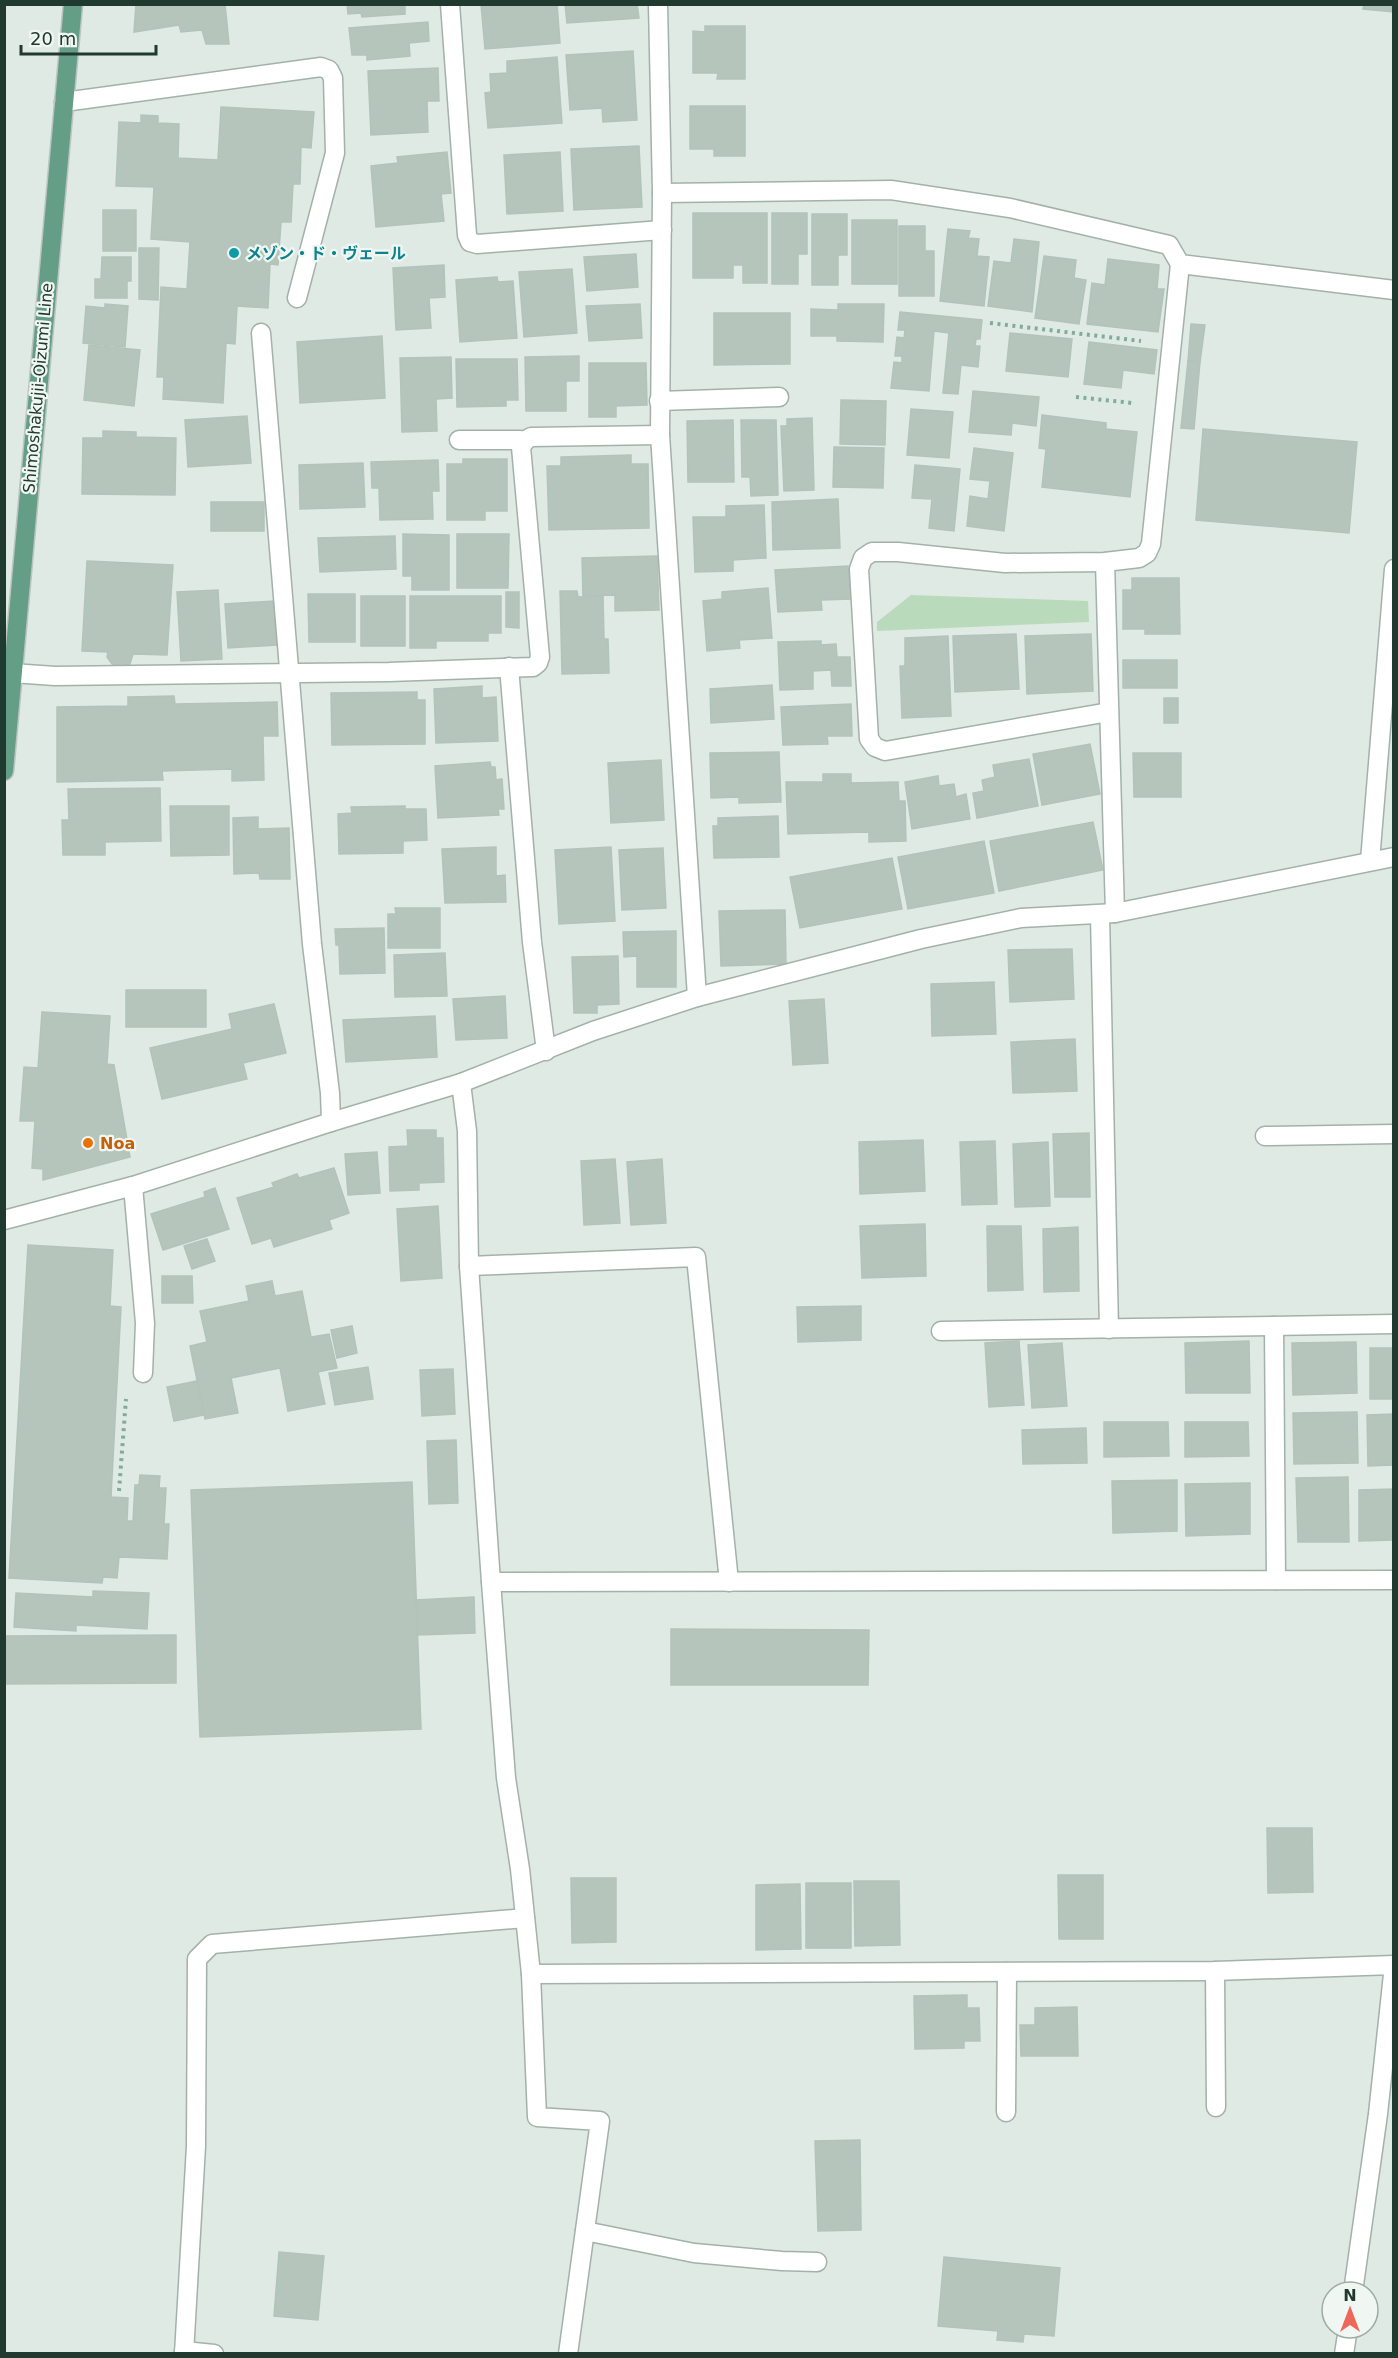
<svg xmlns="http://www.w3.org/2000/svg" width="1398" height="2358" font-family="'DejaVu Sans','Noto Sans JP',sans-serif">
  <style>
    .green { fill: #b9dbbc }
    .building { fill: #b5c5bc; stroke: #b2c3ba; stroke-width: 1.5 }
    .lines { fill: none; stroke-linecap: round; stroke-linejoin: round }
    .minor-casing { stroke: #a2b2aa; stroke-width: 21 }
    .major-casing { stroke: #bcc4c1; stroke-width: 21 }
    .path { stroke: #81ad98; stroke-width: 4; stroke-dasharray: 3 4.5; stroke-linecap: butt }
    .minor { stroke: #fff; stroke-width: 18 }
    .major { stroke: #659e87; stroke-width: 18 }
    .culture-dot { fill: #0f9aa8; stroke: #f0f7f2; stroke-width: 2 }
    .food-dot { fill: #e8710a; stroke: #f0f7f2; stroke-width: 2 }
    .labels { text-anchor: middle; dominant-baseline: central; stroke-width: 4.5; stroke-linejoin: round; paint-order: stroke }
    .culture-label { font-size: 16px; font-weight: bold; fill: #0d838f; stroke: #f0f7f2; text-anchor: start }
    .street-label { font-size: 16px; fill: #213a2f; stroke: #f0f7f2 }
    .food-label { font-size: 16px; font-weight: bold; fill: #c56008; stroke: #f0f7f2; text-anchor: start }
  </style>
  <rect width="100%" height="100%" fill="#dfeae4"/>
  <path class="green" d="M911,595L1088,601L1089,622L877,631V622Z"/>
  <g class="building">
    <path d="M136,4H225L229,44H206L202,30L181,32L179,25L134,32Z"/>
    <path d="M347,4H405V14L362,17L361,13L348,14Z"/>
    <path d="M481,4H557L560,43L485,49Z"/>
    <path d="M565,4H637L639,18L567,23Z"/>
    <path d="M1364,4H1394V12L1363,9Z"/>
    <path d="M428,22L429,41L409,43L410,56L367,60V55H352L349,28Z"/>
    <path d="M705,26H745V79H717L718,73H693V31L705,32Z"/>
    <path d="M633,51L637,120L603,122L602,108L570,110L566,55Z"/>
    <path d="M557,57L562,123L488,128L485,93L491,92L490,74L507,73V61Z"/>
    <path d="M438,68L439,101H427L428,132L371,135L368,71Z"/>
    <path d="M690,106H745V156H714V149H690Z"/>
    <path d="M221,107L314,112L311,148L301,147L300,184H293L291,222H281L278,265L270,264L268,308L237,306L235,344L226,343L223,403L163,399L164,377H157L161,287L187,289L190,242L151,239L154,187L116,186L119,122L141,123V115L158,116V123L179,124L178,158L218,160Z"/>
    <path d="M639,146L642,207L574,210L571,149Z"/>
    <path d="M447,152L451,193L441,194L444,221L376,227L371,166L398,163L397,157Z"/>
    <path d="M560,152L563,211L507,214L504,155Z"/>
    <rect x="103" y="210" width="33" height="41"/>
    <path d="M693,213H767V283H743V265H733V278H693Z"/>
    <path d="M772,213H807V254H798V284H772Z"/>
    <path d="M812,214H847V255H838V285H812Z"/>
    <rect x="852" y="220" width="45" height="64"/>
    <path d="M899,226H925V251H934V296H899Z"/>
    <path d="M948,229L970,231L968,238L979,239L977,256L989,257L984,306L940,301Z"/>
    <path d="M1014,239L1039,242L1032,312L988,306L994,261L1011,263Z"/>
    <path d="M139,248H159L158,300L139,299Z"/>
    <path d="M636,254L638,287L587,291L584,257Z"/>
    <path d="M1044,256L1076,260L1074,278L1086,280L1079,324L1035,318Z"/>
    <path d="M102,257H131V281H127V298H95V279H101Z"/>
    <path d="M1108,259L1159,265L1157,289H1164L1158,332L1087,324L1092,283L1105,285Z"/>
    <path d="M444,265L445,297L429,298L431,328L396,330L393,268Z"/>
    <path d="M572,269L577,333L524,337L519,272Z"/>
    <path d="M497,277L498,282L513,281L517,338L460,342L456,280Z"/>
    <path d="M105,304L128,306L125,347L83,343L86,306L105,308Z"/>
    <path d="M640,304L642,338L589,341L586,306Z"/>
    <path d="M838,304H884L883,342L837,341V336H811V309L838,310Z"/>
    <path d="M900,312L982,320L980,339H976L975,346H980L978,367L961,365L958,394L943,393L949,333L934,331L929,391L891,388L894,362L902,363V356H895L897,337L904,338L905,330H898Z"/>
    <path d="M714,313H790V364L714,365Z"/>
    <path d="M1191,324L1205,325L1200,362L1188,361Z"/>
    <path d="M1010,333L1072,339L1068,377L1006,371Z"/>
    <path d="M382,336L385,398L300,403L297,342Z"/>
    <path d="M1089,342L1157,350L1154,374L1123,370L1121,388L1084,384Z"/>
    <path d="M89,345L140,350L134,406L84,400Z"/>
    <path d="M579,356V381H566V411H526L525,357Z"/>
    <path d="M451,357L452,398L436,399L437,431L402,432L400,358Z"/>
    <path d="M456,359H517L518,400H506V406L457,407Z"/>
    <path d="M1188,361L1200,362L1194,429L1181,428Z"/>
    <path d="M589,363H646L647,405L616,406V417H589Z"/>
    <path d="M973,391L1039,397L1036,426L1012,423L1011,435L969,432Z"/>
    <path d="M841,400L886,401L885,445L840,444Z"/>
    <path d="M911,409L953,412L949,458L907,455Z"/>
    <path d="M1042,415L1106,423V429L1137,432L1130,497L1042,487L1046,449L1039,448Z"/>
    <path d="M247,416L251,463L188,467L185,420Z"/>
    <path d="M812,418L814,490L784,491L781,426H787V419Z"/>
    <path d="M733,420L734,482H688L687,421Z"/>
    <path d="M741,420H776L778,495L751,496L750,477H742Z"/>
    <path d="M1203,429L1357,442L1349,533L1196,520Z"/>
    <path d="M103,431L136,432V437L176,438L175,495L82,494L83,438H103Z"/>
    <path d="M834,447L884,448L883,488L833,487Z"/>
    <path d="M974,448L1013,453L1004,531L967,526L970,496L988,499L990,481L970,479Z"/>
    <path d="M631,455V464H648L649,528L549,530L547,466H561V457Z"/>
    <path d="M463,459H507V511H485V520H447V464H463Z"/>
    <path d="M438,460L439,491H432L433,519L380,520L379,488H372L371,462Z"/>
    <path d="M363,463L365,507L300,509L299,465Z"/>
    <path d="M915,465L960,469L954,531L929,528L932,499L912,498Z"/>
    <path d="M838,499L840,548L773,550L772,502Z"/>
    <rect x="211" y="502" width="53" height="29"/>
    <path d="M764,505L766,558L733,560V571L695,572L693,517H726V506Z"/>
    <path d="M403,534L449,535V590H412V576H403Z"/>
    <path d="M457,534H509L508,588H457Z"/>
    <path d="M395,536L396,569L320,572L318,538Z"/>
    <path d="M657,556L659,610L615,611V595L583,596L582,558Z"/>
    <path d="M87,561L173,565L167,655L133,654L130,664L119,667L112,664L107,657L108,652L82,651Z"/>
    <path d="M848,566L851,599L821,600L822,610L778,612L775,570Z"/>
    <path d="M1132,578H1179L1180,634H1145V629H1123V590H1132Z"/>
    <path d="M768,588L772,638L739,640L740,648L707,651L703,601L722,599V592Z"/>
    <path d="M218,590L222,659L181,661L177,592Z"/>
    <path d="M560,591H577L578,597L603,596L604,639H608L609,673L562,674Z"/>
    <path d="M506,592H519V628L506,627Z"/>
    <path d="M308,594H355V642H309Z"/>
    <rect x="361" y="596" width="44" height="50"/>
    <path d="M410,596H501V633H488V641H436V648H410Z"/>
    <path d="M274,601L277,645L228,648L225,604Z"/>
    <path d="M1016,634L1019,689L955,692L953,636Z"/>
    <path d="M1091,634L1093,691L1027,694L1025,636Z"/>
    <path d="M948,636L951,716L902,718L900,666H905V638Z"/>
    <path d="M821,641V645L836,644L837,657H850L851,686H832L831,670L813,671V689L780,690L778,642Z"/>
    <rect x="1123" y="660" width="54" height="28"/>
    <path d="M772,685L774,719L711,723L710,689Z"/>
    <path d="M482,686V698L496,697L498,741L436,743L434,689Z"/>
    <path d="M417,692V700H425V744L332,745L331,693Z"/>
    <path d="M174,696L175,704L277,702L278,736H263L264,780L232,781V769L162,771L163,780L57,782V707L128,706V697Z"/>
    <rect x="1164" y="698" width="14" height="25"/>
    <path d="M851,704L852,736H827L828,744L783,745L781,707Z"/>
    <path d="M1090,744L1100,794L1042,805L1033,754Z"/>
    <path d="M779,752L781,802L739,803V797L711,798L710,753Z"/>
    <path d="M1133,753H1181V797H1134Z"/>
    <path d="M1029,759L1038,806L977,818L973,793L984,791L982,780L995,777L993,765Z"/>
    <path d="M661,760L664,820L611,823L608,763Z"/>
    <path d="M490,762L491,767H495L496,780L502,779L504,809H498L499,815L438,818L435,766Z"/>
    <path d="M823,774H851V783L898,782L899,801H905L906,841L869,842V832L788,834L786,782H823Z"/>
    <path d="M938,776L939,786L954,784L956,797L966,794L970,819L912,829L905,782Z"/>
    <path d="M160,788L161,841L105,842V855H63L62,820H69L68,789Z"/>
    <path d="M170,806H229V855L171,856Z"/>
    <path d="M405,806V809H426L427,840L403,841V853L339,854L338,814L352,813L351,807Z"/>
    <path d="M778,816L779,857L714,858L713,826H718V818Z"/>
    <path d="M258,817V829L289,828L290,879H260L259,873L234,874L233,818Z"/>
    <path d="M1093,822L1103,870L999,891L990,841Z"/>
    <path d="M984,841L994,893L908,909L898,857Z"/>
    <path d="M496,847V876L505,875L506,902L445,903L442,849Z"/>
    <path d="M611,847L615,921L559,924L555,850Z"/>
    <path d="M663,848L666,908L622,910L619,850Z"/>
    <path d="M892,858L902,909L800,928L790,877Z"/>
    <path d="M395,908H440V948H388V914H396Z"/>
    <path d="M785,910L786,964L721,966L719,911Z"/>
    <path d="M384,928L385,973L340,974L339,945H336L335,929Z"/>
    <path d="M676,931V987H637V956L624,957L623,932Z"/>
    <path d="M1072,949L1074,999L1010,1002L1008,950Z"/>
    <path d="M445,953L447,996L395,997L394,955Z"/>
    <path d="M618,956L619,1004L597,1005V1013H574L572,957Z"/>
    <path d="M994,982L996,1034L932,1036L931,984Z"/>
    <rect x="126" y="990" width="80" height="37"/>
    <path d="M505,996L507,1038L456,1040L453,999Z"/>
    <path d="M824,999L828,1063L793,1065L789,1001Z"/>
    <path d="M274,1004L286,1053L243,1063L247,1079L162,1099L150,1048L232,1029L229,1014Z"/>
    <path d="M42,1012L110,1016L107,1064L114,1065L130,1157L43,1180V1169L32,1168L35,1121H20L24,1067L38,1068Z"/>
    <path d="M435,1016L437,1057L346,1062L343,1020Z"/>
    <path d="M1075,1039L1077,1091L1013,1093L1011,1042Z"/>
    <path d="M407,1130H436V1138H443L444,1182L419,1183V1190L390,1191L389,1147L408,1146Z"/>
    <path d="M1089,1133L1090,1197H1055L1053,1134Z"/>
    <path d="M923,1140L925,1191L860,1194L859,1142Z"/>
    <path d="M995,1141L997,1204L962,1205L960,1142Z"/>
    <path d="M1048,1142L1050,1206L1015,1207L1013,1144Z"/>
    <path d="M377,1152L380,1193L348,1195L345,1154Z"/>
    <path d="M615,1159L620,1223L584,1225L581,1161Z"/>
    <path d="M662,1159L666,1223L631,1225L627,1162Z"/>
    <path d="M334,1168L349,1213L329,1220L332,1229L274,1247L271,1238L252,1244L237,1198L274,1187L272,1183L297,1174L299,1178Z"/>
    <path d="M215,1188L229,1229L163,1250L151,1214L205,1197L204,1192Z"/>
    <path d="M438,1206L442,1278L401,1281L397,1209Z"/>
    <path d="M925,1224L926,1276L862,1278L860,1226Z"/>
    <path d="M987,1226H1021L1023,1290L988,1291Z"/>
    <path d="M1078,1227L1079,1291L1044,1292L1043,1229Z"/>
    <path d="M207,1239L215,1261L192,1269L184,1246Z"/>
    <path d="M28,1245L113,1250L110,1306L121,1307L111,1497L128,1498L127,1521H133L135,1485H139L140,1475L160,1476L159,1488H166L164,1524H169L167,1559L119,1557L117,1578L103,1577L102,1583L9,1578Z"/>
    <path d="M162,1276H192L193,1303H162Z"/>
    <path d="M272,1281L275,1296L302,1291L311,1337L329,1334L337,1368L318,1372L325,1404L288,1411L280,1368L231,1378L238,1413L205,1419L190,1346L207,1342L200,1311L249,1301L246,1286Z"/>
    <path d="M861,1306V1340L798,1342L797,1307Z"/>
    <path d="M352,1326L357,1353L337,1358L331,1330Z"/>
    <path d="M1019,1341L1024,1405L989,1407L985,1343Z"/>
    <path d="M1249,1341L1250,1393H1186L1185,1343Z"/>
    <path d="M1356,1342L1357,1393L1293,1395L1292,1343Z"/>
    <path d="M1062,1343L1067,1406L1032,1408L1028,1345Z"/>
    <rect x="1370" y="1348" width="24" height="51"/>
    <path d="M368,1367L373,1399L335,1405L329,1373Z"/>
    <path d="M453,1369L455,1414L422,1416L420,1370Z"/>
    <path d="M197,1381L204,1415L174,1421L167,1387Z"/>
    <path d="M1357,1412L1358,1463L1294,1464L1293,1413Z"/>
    <path d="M1394,1414V1465L1368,1466L1367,1415Z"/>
    <path d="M1104,1422H1168L1169,1456L1104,1457Z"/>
    <path d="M1185,1422H1248L1249,1456L1185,1457Z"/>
    <path d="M1086,1428L1087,1463L1023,1464L1022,1430Z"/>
    <path d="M456,1440L458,1503L429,1504L427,1441Z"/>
    <path d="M1348,1477L1349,1542H1298L1296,1478Z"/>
    <path d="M1177,1480V1531L1113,1533L1112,1481Z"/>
    <path d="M412,1482L421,1729L200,1737L191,1490Z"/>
    <path d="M1250,1483V1534L1186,1536L1185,1484Z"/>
    <path d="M1394,1489V1540L1359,1541V1490Z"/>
    <path d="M93,1591L149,1593L147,1629L76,1625V1631L14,1627L16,1593L93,1597Z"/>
    <path d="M474,1597L475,1633L417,1635L416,1600Z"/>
    <path d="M671,1629L869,1630L868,1685H671Z"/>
    <path d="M176,1635V1683L4,1684V1636Z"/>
    <path d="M1267,1828H1312L1313,1892L1268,1893Z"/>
    <path d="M1058,1875H1103V1939H1059Z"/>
    <path d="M571,1878H616V1942L572,1943Z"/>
    <path d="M854,1881H899L900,1945L855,1946Z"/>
    <rect x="806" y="1883" width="45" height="65"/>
    <path d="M800,1884L801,1949L756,1950V1885Z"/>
    <path d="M967,1995V2008H979L980,2041H964V2048L915,2049L914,1996Z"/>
    <path d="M1077,2007L1078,2056H1021L1020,2025H1035V2008Z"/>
    <path d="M860,2140L861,2230L818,2231L815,2141Z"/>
    <path d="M279,2252L324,2256L318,2320L274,2316Z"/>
    <path d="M944,2257L1060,2268L1054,2336L1024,2334L1023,2342L997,2340L998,2331L938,2326Z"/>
  </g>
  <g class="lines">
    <g class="minor-casing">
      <g id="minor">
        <path d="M450,4L467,235L470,242L477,244L662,230"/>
        <path d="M658,4L662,193L660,435L697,997"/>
        <path d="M64,102L321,67L329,70L333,78L335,153L297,298"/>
        <path d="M662,193L891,190L1010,208L1169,245L1180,264L1394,290"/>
        <path d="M261,333L312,944L330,1093L331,1122"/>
        <path d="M659,401L779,397"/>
        <path d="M459,440H520L524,442"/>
        <path d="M1105,562L1115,913"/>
        <path d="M509,667L532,942L546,1051"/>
        <path d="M12,673L55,676L389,672L533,667L538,663L540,657L521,447L526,440L531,437L660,435"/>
        <path d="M1109,712L885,751L875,747L869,739L859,569L863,558L872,552H898L1005,563L1105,562L1139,558L1147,553L1151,544L1180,264"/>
        <path d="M1370,861L1394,569"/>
        <path d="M1100,915L1109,1329"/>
        <path d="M461,1083L467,1131L469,1266L491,1582L506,1778L520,1869L531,1974L537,2117L600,2121L568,2354"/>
        <path d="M1265,1136L1394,1134"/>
        <path d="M133,1186L145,1323L143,1373"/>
        <path d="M4,1220L133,1186L331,1122L461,1083L593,1031L697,997L921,939L1021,918L1115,913L1394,857"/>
        <path d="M469,1266L696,1257L729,1582"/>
        <path d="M1274,1326L1276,1580"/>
        <path d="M941,1331L1394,1324"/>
        <path d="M491,1582L1394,1580"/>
        <path d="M1215,1971L1216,2107"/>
        <path d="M531,1974L1215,1971L1394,1965L1378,2114L1353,2292"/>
        <path d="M1006,2112L1007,1972"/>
        <path d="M585,2231L694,2253L782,2261L817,2262"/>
        <path d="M184,2351L214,2354"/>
        <path d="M184,2354L196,2146L197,1959L212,1944L525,1918"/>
        <path d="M1344,2354L1348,2328"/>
      </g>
    </g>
    <g class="major-casing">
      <path id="major" d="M4,771L73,4"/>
    </g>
    <g class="path">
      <path d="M990,323L1141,341"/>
      <path d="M1076,397L1132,403"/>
      <path d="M119,1491L126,1399"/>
    </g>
    <use href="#minor" class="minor"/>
    <use href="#major" class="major"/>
  </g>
  <circle class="culture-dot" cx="234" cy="253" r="6"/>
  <circle class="food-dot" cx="88" cy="1143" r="6"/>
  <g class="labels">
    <g class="culture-label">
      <text x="246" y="253">メゾン・ド・ヴェール</text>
    </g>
    <g class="street-label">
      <text transform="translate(38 388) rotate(-85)">Shimoshakujii-Oizumi Line</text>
    </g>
    <g class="food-label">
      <text x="100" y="1143">Noa</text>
    </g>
  </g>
  <rect width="1398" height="2358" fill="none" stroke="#213a2f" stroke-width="12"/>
  <g transform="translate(1350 2310)"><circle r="28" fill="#f0f7f2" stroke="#9daba4" stroke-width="1.5"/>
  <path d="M0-4.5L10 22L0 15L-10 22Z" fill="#ee675a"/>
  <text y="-9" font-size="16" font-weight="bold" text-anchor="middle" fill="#213a2f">N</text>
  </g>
  <path d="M21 45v9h135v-9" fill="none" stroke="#213a2f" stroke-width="3"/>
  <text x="30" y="45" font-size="18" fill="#213a2f" stroke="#f0f7f2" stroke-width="4.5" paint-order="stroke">20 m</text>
</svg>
